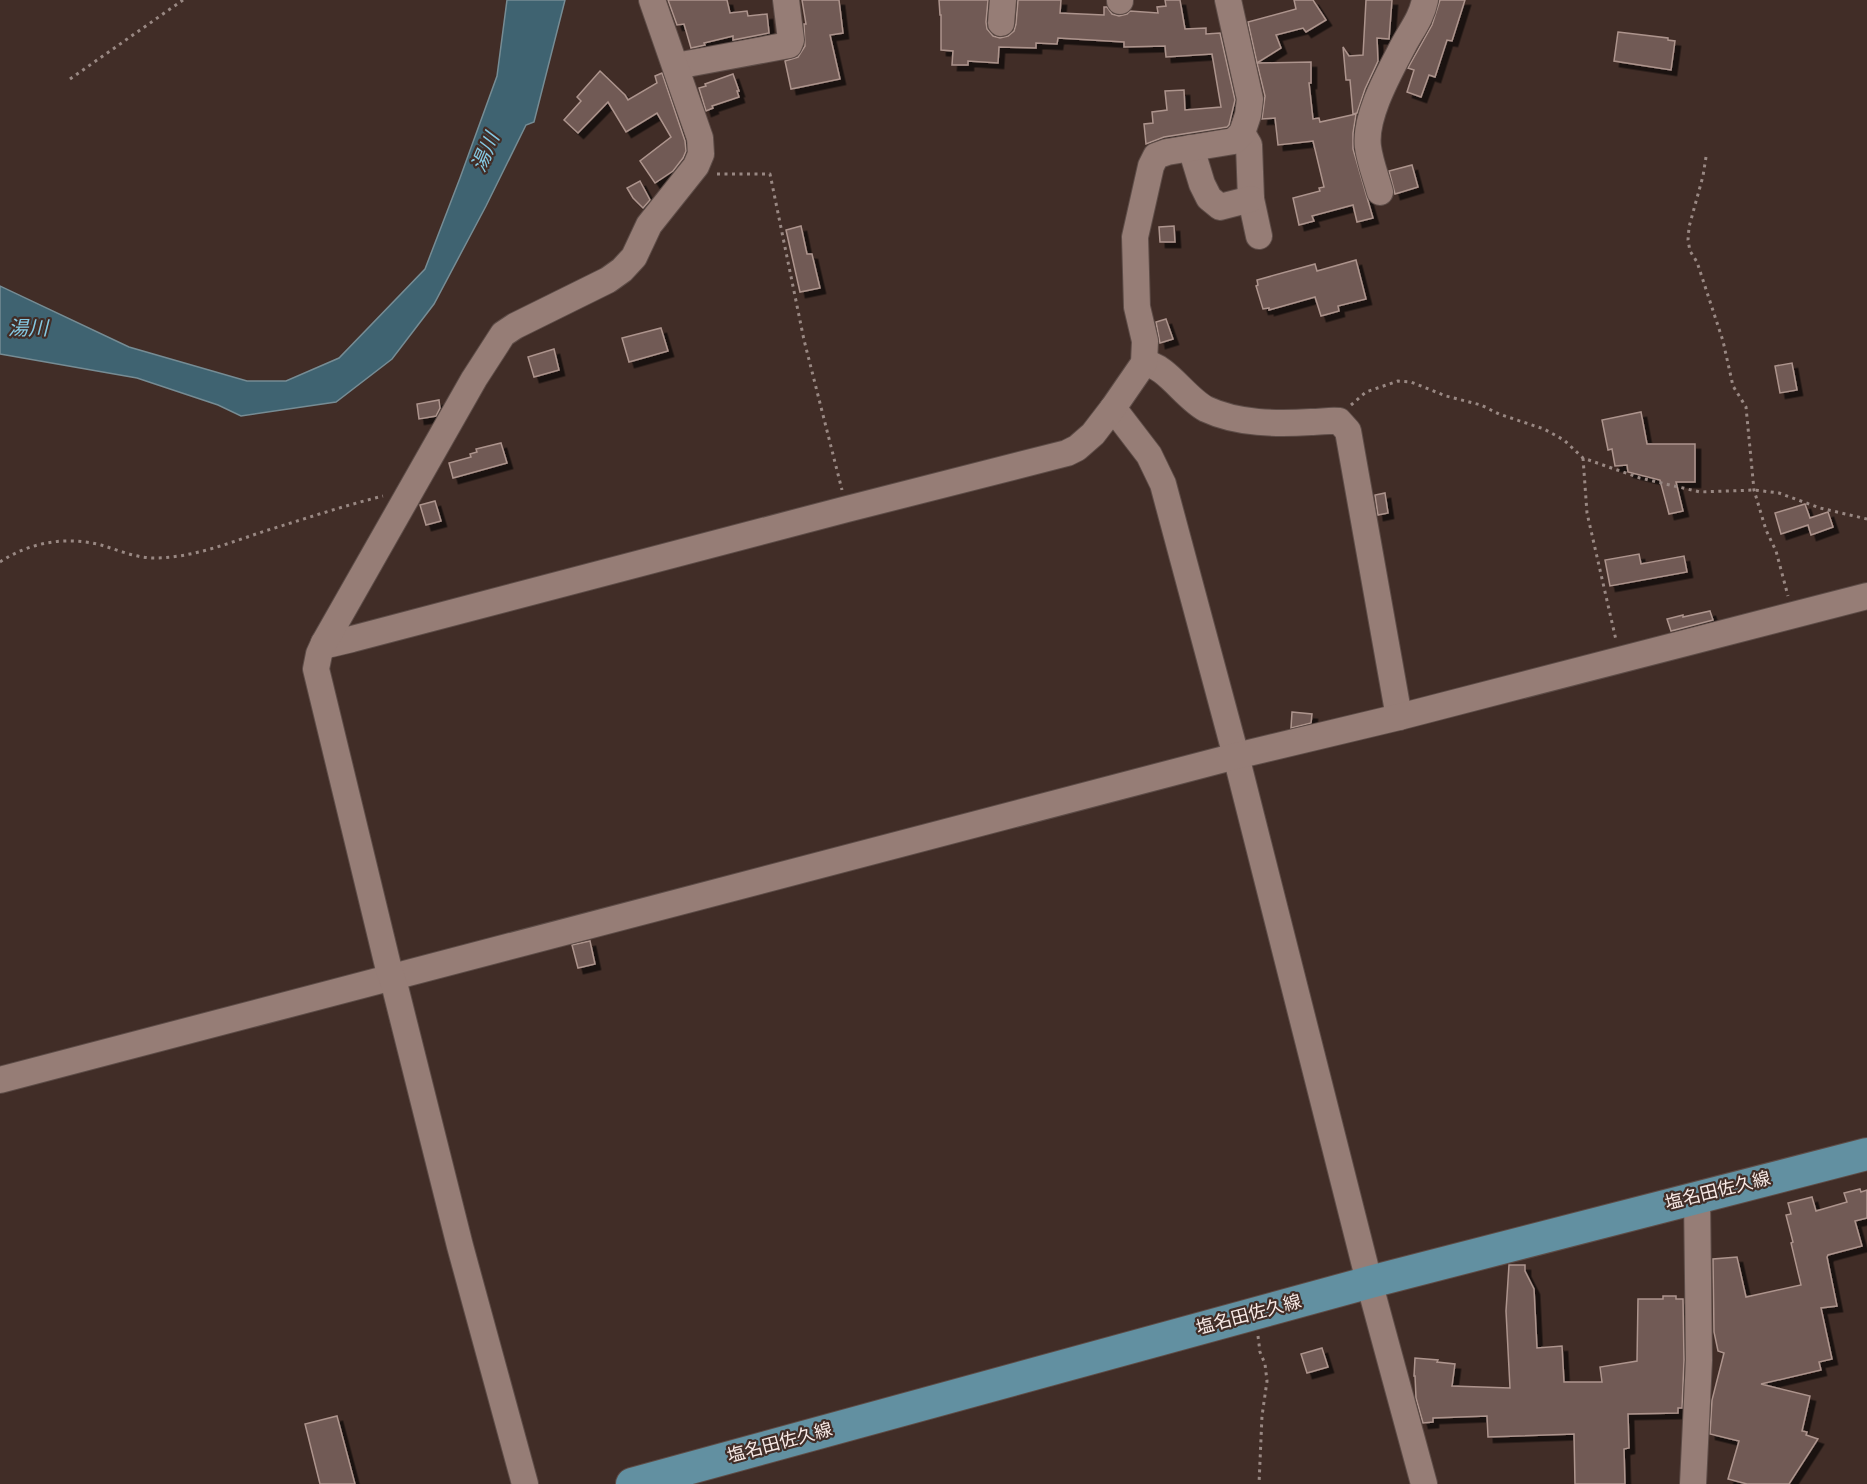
<svg xmlns="http://www.w3.org/2000/svg" width="1867" height="1484" font-family="Overpass,'Noto Sans JP',sans-serif">
  <style>
    .water { fill: #3f6371; stroke: #768c94; stroke-width: 1.5 }
    .building { fill: #715a54; stroke: #ad948d; stroke-width: 1.5; filter: url(#shadow) }
    .lines { fill: none; stroke-linecap: round; stroke-linejoin: round }
    .minor-casing { stroke: #5d4c47; stroke-width: 28 }
    .major-casing { stroke: #5d4c47; stroke-width: 34 }
    .path { stroke: #998883; stroke-width: 3; stroke-dasharray: 3 4.5; stroke-linecap: butt }
    .minor { stroke: #967d76; stroke-width: 26 }
    .major { stroke: #6290a1; stroke-width: 32 }
    .labels { text-anchor: middle; dominant-baseline: central; stroke-width: 4.5; stroke-linejoin: round; paint-order: stroke }
    .street-label { font-size: 18px; fill: #f8eae6; stroke: #412d27 }
    .water-label { font-size: 20px; font-style: italic; fill: #85c9e3; stroke: #412d27 }
  </style>
  <defs>
    <filter id="shadow"><feDropShadow dx="5.5" dy="5.5" stdDeviation="0" flood-color="#0009"/></filter>
  </defs>
  <rect width="100%" height="100%" fill="#412d27"/>
  <path class="water" d="M507,0H565L534,122L526,125L486,206L434,304L392,359L336,402L241,416L218,405L137,378L0,354V286L129,347L247,381H286L339,358L425,269L460,178L497,76Z"/>
  <g class="building">
    <path d="M668,0H727L730,13L747,11L748,16L767,14L769,33L733,40V36L704,43L705,45L691,48L684,24L677,25Z"/>
    <path d="M802,0H839L843,33L830,35L840,79L791,89L785,61L798,57L805,46L804,24H806Z"/>
    <path d="M939,0H988L986,22L987,29L993,36L1000,38L1008,36L1014,31L1016,24L1018,0H1061L1060,13L1104,15V7H1107L1112,14L1119,16L1127,14L1130,11L1158,13L1157,7L1166,6L1165,0H1180L1185,29L1206,28V34L1220,33L1235,100L1229,125L1227,127L1164,137L1146,144L1144,124L1153,123L1152,112L1167,110L1165,91L1184,90L1185,110L1221,107L1212,54L1166,57L1165,46L1124,47V42L1058,38L1057,44L1036,43V48L999,47L998,63L968,61V65H952L953,51L941,50V15H940Z"/>
    <path d="M1294,0H1313L1326,20L1306,32L1303,28L1276,35L1281,48L1257,63L1248,22L1296,9Z"/>
    <path d="M1366,0H1392L1389,39L1377,38L1378,61L1365,89L1357,113L1353,114L1350,80H1346L1343,47L1349,56L1363,55Z"/>
    <path d="M1440,0H1465L1452,41L1447,40L1435,77L1429,75L1421,97L1407,92L1414,70L1408,68L1432,25Z"/>
    <path d="M1618,32L1668,38V40L1675,41L1671,70L1614,61Z"/>
    <path d="M1311,62V83H1309L1313,119L1319,118L1320,122L1356,114L1353,133V149L1373,218L1357,222L1353,205L1312,216L1314,221L1299,225L1293,198L1320,191L1319,188L1324,187L1313,141L1278,145L1275,118L1262,119L1265,96L1257,63Z"/>
    <path d="M600,71L625,95L628,100L657,83L655,76L662,73L685,141L686,151L683,158L673,171L655,183L640,161L671,137L657,113L626,132L608,102L578,133L564,120L581,101L577,97Z"/>
    <path d="M733,74L739,91H737L739,97L712,106L713,108L706,111L699,88L706,86L705,84Z"/>
    <path d="M1412,165L1418,187L1395,194L1389,171Z"/>
    <path d="M640,181L650,200L643,208L633,198L627,188Z"/>
    <path d="M801,226L807,254H812L820,288L800,292L786,230Z"/>
    <path d="M1174,226L1175,242H1160L1159,227Z"/>
    <path d="M1356,260L1366,299L1338,306L1339,311L1321,316L1315,297L1269,310V308L1263,309L1256,286L1258,285L1257,280L1315,264L1317,271Z"/>
    <path d="M1166,319L1173,339L1160,343L1156,322Z"/>
    <path d="M661,328L668,351L629,362L622,338Z"/>
    <path d="M554,349L559,370L534,377L528,357Z"/>
    <path d="M1792,363L1797,390L1780,393L1775,366Z"/>
    <path d="M439,400L440,408L436,416L419,419L417,404Z"/>
    <path d="M1641,412L1647,444H1695V482H1676L1683,511L1669,514L1660,480L1628,472L1627,465L1615,466L1612,449L1608,450L1602,420Z"/>
    <path d="M501,443L507,463L453,478L449,463L471,457L470,454L477,452L476,449Z"/>
    <path d="M1385,493L1388,513L1378,515L1375,495Z"/>
    <path d="M435,501L441,521L426,525L420,505Z"/>
    <path d="M1805,504L1810,518L1828,512L1833,527L1811,535L1808,525L1781,534L1775,513Z"/>
    <path d="M1639,554L1641,564L1684,556L1687,572L1610,586L1605,560Z"/>
    <path d="M1710,611L1713,620L1671,631L1667,619L1683,615V617Z"/>
    <path d="M1292,712L1312,714L1311,723L1291,728Z"/>
    <path d="M590,941L595,964L578,968L572,945Z"/>
    <path d="M1860,1189L1861,1192L1867,1190V1218L1855,1221L1862,1246L1828,1255L1827,1257L1837,1306L1821,1308L1832,1359L1819,1362L1821,1370L1761,1384L1810,1396L1802,1431L1807,1432L1806,1435L1818,1439L1789,1484H1747L1728,1479L1739,1441L1710,1434L1712,1400L1724,1353L1718,1351L1714,1332L1713,1259L1737,1257L1746,1297L1801,1285L1791,1243L1793,1242L1786,1215L1791,1214L1788,1203L1812,1197L1816,1211L1847,1202L1844,1193Z"/>
    <path d="M1509,1265H1525V1271L1534,1289L1537,1348L1562,1346L1564,1382H1602L1600,1367L1637,1361L1638,1299H1663V1296H1676V1299H1683L1684,1360L1682,1408H1678V1413L1628,1414L1629,1448L1624,1449L1625,1484H1575L1574,1434L1488,1437L1487,1416L1433,1418V1422L1423,1423L1416,1398L1415,1376H1414L1415,1358L1438,1360L1437,1362L1455,1364L1452,1386L1510,1388L1506,1311Z"/>
    <path d="M1322,1348L1328,1367L1307,1373L1301,1354Z"/>
    <path d="M337,1416L355,1484H320L305,1424Z"/>
  </g>
  <g class="lines">
    <g class="minor-casing">
      <g id="minor">
        <path d="M1120,1V0"/>
        <path d="M1001,23L1003,0"/>
        <path d="M676,66L789,45L791,40L786,0"/>
        <path d="M1242,133L1249,145L1251,199L1259,236"/>
        <path d="M1191,148L1202,184L1209,198L1220,207L1251,199"/>
        <path d="M1380,192C1376,177 1370,162 1368,147C1364,117 1389,73 1403,46C1412,29 1421,19 1425,0"/>
        <path d="M1144,363C1166,365 1185,398 1206,409C1238,424 1277,424 1311,422C1321,422 1330,420 1339,421L1348,431L1399,717"/>
        <path d="M1113,408L1149,455L1163,484L1236,756L1371,1289L1424,1484"/>
        <path d="M324,643L331,644L352,639L847,509L1067,453L1077,448L1093,434L1113,408L1144,363L1145,341L1137,307L1135,237L1151,166L1156,156L1167,152L1234,141L1242,133L1248,115L1250,99L1228,0"/>
        <path d="M0,1080L1236,756L1399,717L1867,596"/>
        <path d="M525,1484L460,1246L395,987L389,970L316,669L319,654L324,643L474,379L503,334L515,326L608,280L622,270L634,257L649,225L696,166L701,154L700,138L652,0"/>
        <path d="M1693,1484L1699,1360L1697,1197"/>
      </g>
    </g>
    <g class="major-casing">
      <path id="major" d="M632,1484L1370,1282L1867,1154"/>
    </g>
    <g class="path">
      <path d="M70,79L183,0"/>
      <path d="M1706,157L1703,176L1689,227L1688,240L1690,251L1697,262L1723,341L1733,386L1746,407L1754,490L1766,530L1776,551L1788,596"/>
      <path d="M717,174H770L804,340L842,490"/>
      <path d="M1351,405L1366,392L1398,381L1411,382L1446,396L1481,405L1499,414L1544,429L1564,440L1583,458L1640,478L1700,492L1754,490L1779,493L1820,508L1867,519"/>
      <path d="M1583,458L1587,513L1616,640"/>
      <path d="M0,562C30,542 66,536 101,545C118,550 136,558 154,558C192,558 229,543 265,531C304,519 343,506 383,496"/>
      <path d="M1258,1336L1260,1352L1265,1364L1267,1381L1262,1416L1259,1484"/>
    </g>
    <use href="#minor" class="minor"/>
    <use href="#major" class="major"/>
  </g>
  <g class="labels">
    <g class="street-label">
      <text transform="translate(1718 1192) rotate(-14)">塩名田佐久線</text>
      <text transform="translate(1249 1316) rotate(-15)">塩名田佐久線</text>
      <text transform="translate(780 1444) rotate(-15)">塩名田佐久線</text>
    </g>
    <g class="water-label">
      <text transform="translate(487 153) rotate(-67)">湯川</text>
      <text x="28" y="330">湯川</text>
    </g>
  </g>
</svg>
